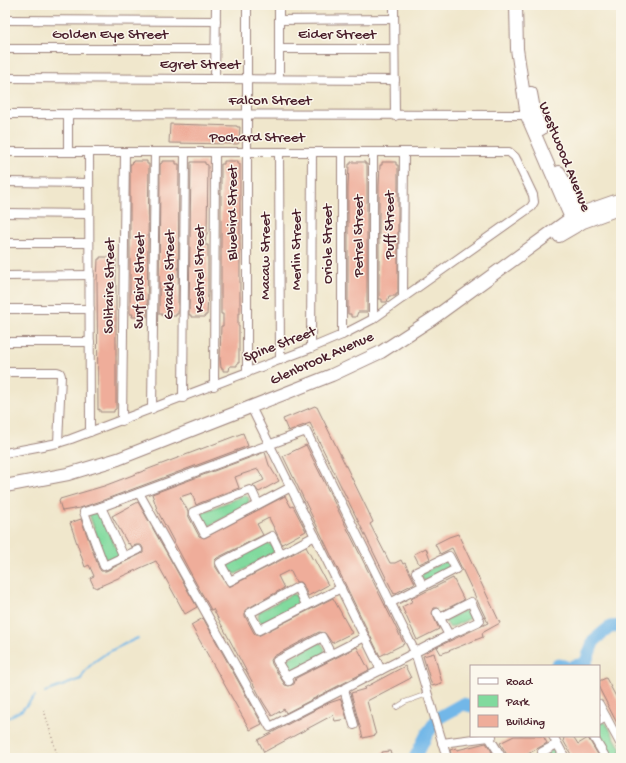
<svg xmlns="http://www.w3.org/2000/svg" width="626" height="763" font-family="'Gochi Hand',sans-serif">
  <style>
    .green { fill: #81da9e; stroke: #667c64 }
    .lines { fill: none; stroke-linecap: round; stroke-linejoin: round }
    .stream { stroke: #72b7e8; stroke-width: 2 }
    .river { stroke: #72b7e8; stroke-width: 13 }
    .building { fill: #efad9a }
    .lane-casing { stroke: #9d837c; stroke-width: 5.5 }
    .street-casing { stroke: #9d837c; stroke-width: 10 }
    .secondary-casing { stroke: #9d837c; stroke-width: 14 }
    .path { stroke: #9d837c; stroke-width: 1.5; stroke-dasharray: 1 3; stroke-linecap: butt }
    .lane { stroke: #fff; stroke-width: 4 }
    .street { stroke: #fff; stroke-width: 8 }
    .secondary { stroke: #fff; stroke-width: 12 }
    .labels { text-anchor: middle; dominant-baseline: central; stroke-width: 3; stroke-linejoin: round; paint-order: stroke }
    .street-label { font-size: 15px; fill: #4a1f2b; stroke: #fbf7ec }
  </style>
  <rect width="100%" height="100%" fill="#fbf7ec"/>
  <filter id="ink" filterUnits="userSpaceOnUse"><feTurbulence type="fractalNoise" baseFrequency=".025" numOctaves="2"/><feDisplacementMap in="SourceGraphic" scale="8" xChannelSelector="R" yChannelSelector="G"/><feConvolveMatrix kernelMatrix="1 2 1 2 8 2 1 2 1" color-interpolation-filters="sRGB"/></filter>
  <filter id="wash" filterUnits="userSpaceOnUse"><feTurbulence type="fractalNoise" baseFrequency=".012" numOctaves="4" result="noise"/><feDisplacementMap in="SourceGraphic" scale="16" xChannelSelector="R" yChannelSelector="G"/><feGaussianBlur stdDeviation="0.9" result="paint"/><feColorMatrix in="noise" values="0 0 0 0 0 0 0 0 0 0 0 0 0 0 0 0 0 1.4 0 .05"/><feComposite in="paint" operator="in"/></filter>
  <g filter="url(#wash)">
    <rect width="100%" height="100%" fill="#f0e7cc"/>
    <g class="green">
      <path d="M245,495L249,498L248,505L209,526L204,525L200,518L201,513Z"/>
      <path d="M99,512L119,554L118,557L108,561L105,559L89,514Z"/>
      <path d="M266,543L272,545L274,549L273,554L236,574L230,572L227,568L228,563Z"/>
      <path d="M445,561L448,562L450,569L426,581L423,580L421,577L423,573Z"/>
      <path d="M292,594L298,596L300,601L299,605L264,623C259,622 257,618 259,612Z"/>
      <path d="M469,608L472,609L474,614L473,617L450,628L445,621L446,620Z"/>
      <path d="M319,643H321L325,649L324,654L292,672L287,671L283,663V661Z"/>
      <path d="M604,722L606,723L621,749L620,754L614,758L610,757L598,736H599V723Z"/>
      <path d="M553,749H557L563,758H547V753Z"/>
    </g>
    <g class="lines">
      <g class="stream">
        <path d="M45,692L81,679C88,659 120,646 138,638"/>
        <path d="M5,719L22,710L35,696"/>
      </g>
      <g class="river">
        <path d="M556,666L558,665L564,666"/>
        <path d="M574,666L585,664L594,640L610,627L621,626"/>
        <path d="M415,758L427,734L438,718L463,704L471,706"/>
      </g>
    </g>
    <g id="blocks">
      <g class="building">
        <path d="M170,124L237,126V127H240L239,143L237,144L169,143Z"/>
        <path d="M133,161H147V164H149L147,317H132L133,314H130V164H132Z"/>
        <path d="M162,161H176V164H179L178,314H176V316H162V314H159L160,164L162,163Z"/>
        <path d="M224,161H238V164H240V314H238V326H239V363H237V366H230L229,371H223V368H221L220,358L221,326H223V314H221V164H224Z"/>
        <path d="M191,162H205V164L208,165L207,234H206L205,245H208V293L207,315H205V317H191V315H189Z"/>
        <path d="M351,162H365V164H367V312H358L356,317H351V314H348V188L349,164H351Z"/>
        <path d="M382,162H396V165H398V294H396V296H389L387,302H382V299H379V186L380,165H382Z"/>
        <path d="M100,257H114V259H116V409L114,410V412H100V409L98,410L97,281L98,259H100Z"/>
        <path d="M315,406L316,407H317L368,511L373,522L370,524L390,563H395L401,560L403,564L405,563L415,583L394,594L310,423L288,431L283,419Z"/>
        <path d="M243,433L248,446L101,501L80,508L62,511L59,501L60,500V499L104,486Z"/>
        <path d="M306,445L404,644L380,656L283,456Z"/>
        <path d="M265,452L269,465L279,481L259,492L253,485L264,480L258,469L243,474L235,477L239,488L200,503L196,505L192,493L180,497L188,511V515L199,536L204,538L285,496L291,507L293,506L306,531L282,544L269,518L257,524L263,535L217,558L215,560V566L229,587L306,547L313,560L314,559L328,585L308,596L303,584L301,582H296L290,570L278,576L284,588L245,610V616L254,633L258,636L333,598L352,633L332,643L325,633L319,632L274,656L271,660L272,664L285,685L289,686L294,684L296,678L357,647L369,670L286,713L284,709L272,716L263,702L213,609L211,610L209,606L197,585L158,512L152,494Z"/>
        <path d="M138,502L197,607L185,614L156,561L96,588V587H94L90,578L94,576L89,565L85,567L70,523L81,519L99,568L101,571H106L143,553V548L141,545H136L131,547L129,543L128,544L112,516Z"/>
        <path d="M458,534L500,623L482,633L483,637L441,654L437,647L488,623L452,548L440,554L435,544L449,537Z"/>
        <path d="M426,548L430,559L419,564L414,554Z"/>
        <path d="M453,578L464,600L442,611L438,608H434L432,613L439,629L417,640L402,607L413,601L411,599Z"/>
        <path d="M203,618L262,724L250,730L191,625Z"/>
        <path d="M434,653L442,683L432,686L423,656Z"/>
        <path d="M405,666L411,678L367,701L376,735L363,738L351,693L365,689L364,688Z"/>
        <path d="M606,678L621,706V731L599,688V681Z"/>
        <path d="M341,699L347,719L335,721L333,715L264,752L258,740L326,704Z"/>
        <path d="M514,736H543L547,743L521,758H509L500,743Z"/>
        <path d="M563,736H573L578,744L588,738L600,758H573L563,740L564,739Z"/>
        <path d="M486,743L491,750L493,758H452L450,750L456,748L457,750Z"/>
        <path d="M390,751L392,758H383L382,752Z"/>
      </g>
    </g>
  </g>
  <g filter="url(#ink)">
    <use href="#blocks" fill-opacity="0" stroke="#9d837c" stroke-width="1"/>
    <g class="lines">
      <g class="lane-casing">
        <path id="lane" d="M397,707L405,702L427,694"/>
      </g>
      <g class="street-casing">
        <g id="street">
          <path d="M247,5V373"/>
          <path d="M279,5V79"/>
          <path d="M394,5L395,116"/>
          <path d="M5,20L216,21"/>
          <path d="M279,20L394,19"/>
          <path d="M5,49H215"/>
          <path d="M279,49H394"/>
          <path d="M5,78L395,80"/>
          <path d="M215,79L216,5"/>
          <path d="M5,114L530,115"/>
          <path d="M5,152H509L515,157L533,195L534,202L531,207L373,319L342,335L311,348L71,439L58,443L5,453"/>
          <path d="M68,152V115"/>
          <path d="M89,152L90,432"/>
          <path d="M279,152L280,360"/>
          <path d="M5,182L89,183"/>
          <path d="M5,213L89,214"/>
          <path d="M5,243H89"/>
          <path d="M5,276L90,275"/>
          <path d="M403,298L404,152"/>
          <path d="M5,309H90"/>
          <path d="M373,319V152"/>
          <path d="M342,335V152"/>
          <path d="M5,342H90"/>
          <path d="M311,348L312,152"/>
          <path d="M5,372H57L60,373L61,376L58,443"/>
          <path d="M214,386L215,152"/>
          <path d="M183,398L185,152"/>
          <path d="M152,409L155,152"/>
          <path d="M254,413L381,670"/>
          <path d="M122,421L125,152"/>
          <path d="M139,493L270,727L449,635L480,621L471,602L440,618"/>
          <path d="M258,504L252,491L250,490L193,512L204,533L291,487"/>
          <path d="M101,507L124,557"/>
          <path d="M138,550L104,566L84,512L101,507L306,431L415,652L447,758"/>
          <path d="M281,554L272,536L220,563L230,581L315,536"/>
          <path d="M390,603L456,569L449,556L416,572L423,586"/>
          <path d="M306,605L298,587L250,613L259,630L341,588"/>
          <path d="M437,613L449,635"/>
          <path d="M286,677L365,637"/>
          <path d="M289,681L277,661L322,637L331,654"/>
          <path d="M344,689L354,725"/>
          <path d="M599,704L621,745"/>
          <path d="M599,721L606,717"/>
          <path d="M553,736L565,758"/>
          <path d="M593,736L606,758"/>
          <path d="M489,737L502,758"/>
          <path d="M442,743L489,737L492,736"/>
          <path d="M545,758L542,752L557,744"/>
          <path d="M620,758L621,757"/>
        </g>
      </g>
      <g class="secondary-casing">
        <g id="secondary">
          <path d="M516,5L517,49L527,116L574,225"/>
          <path d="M531,93L535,115L541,129"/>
          <path d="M559,172L571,196L587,218"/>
          <path d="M559,236L583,222L621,208"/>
          <path d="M5,486L68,474L118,459L332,375L381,352L432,319L571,218L578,214L621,199"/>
        </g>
      </g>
      <path class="path" d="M44,710L58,758"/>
      <use href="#lane" class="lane"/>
      <use href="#street" class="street"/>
      <use href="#secondary" class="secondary"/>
    </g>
  </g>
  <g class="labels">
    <g class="street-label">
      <text x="110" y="35">Golden Eye Street</text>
      <text x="337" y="35">Eider Street</text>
      <text x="200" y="65">Egret Street</text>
      <text x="270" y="101">Falcon Street</text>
      <text x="257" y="138">Pochard Street</text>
      <text transform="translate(564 157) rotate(68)">Westwood Avenue</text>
      <text transform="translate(233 213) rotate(-90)">Bluebird Street</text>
      <text transform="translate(390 225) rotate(-90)">Puff Street</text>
      <text transform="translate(359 236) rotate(-90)">Petrel Street</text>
      <text transform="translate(328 244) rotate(-90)">Oriole Street</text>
      <text transform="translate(297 250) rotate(-90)">Merlin Street</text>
      <text transform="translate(266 256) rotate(-90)">Macaw Street</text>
      <text transform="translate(200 269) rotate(-90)">Kestrel Street</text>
      <text transform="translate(170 275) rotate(-89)">Grackle Street</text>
      <text transform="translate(140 281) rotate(-89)">Surf Bird Street</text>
      <text transform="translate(110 286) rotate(-89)">Solitaire Street</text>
      <text transform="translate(280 345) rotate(-21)">Spine Street</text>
      <text transform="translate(322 359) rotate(-24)">Glenbrook Avenue</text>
    </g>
  </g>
  <rect width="626" height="763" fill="none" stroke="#fbf7ec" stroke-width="20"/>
  <rect x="470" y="665" width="130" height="72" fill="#fbf7ec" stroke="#b4a19f"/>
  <rect x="478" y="678" width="20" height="6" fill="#ffffff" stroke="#b4a19f"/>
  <text x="506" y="685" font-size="12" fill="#4a1f2b">Road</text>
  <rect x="478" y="695" width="20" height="12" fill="#81da9e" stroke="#b4a19f"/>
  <text x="506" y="705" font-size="12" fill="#4a1f2b">Park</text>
  <rect x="478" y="715" width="20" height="12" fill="#efad9a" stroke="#b4a19f"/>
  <text x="506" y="725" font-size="12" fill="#4a1f2b">Building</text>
</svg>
